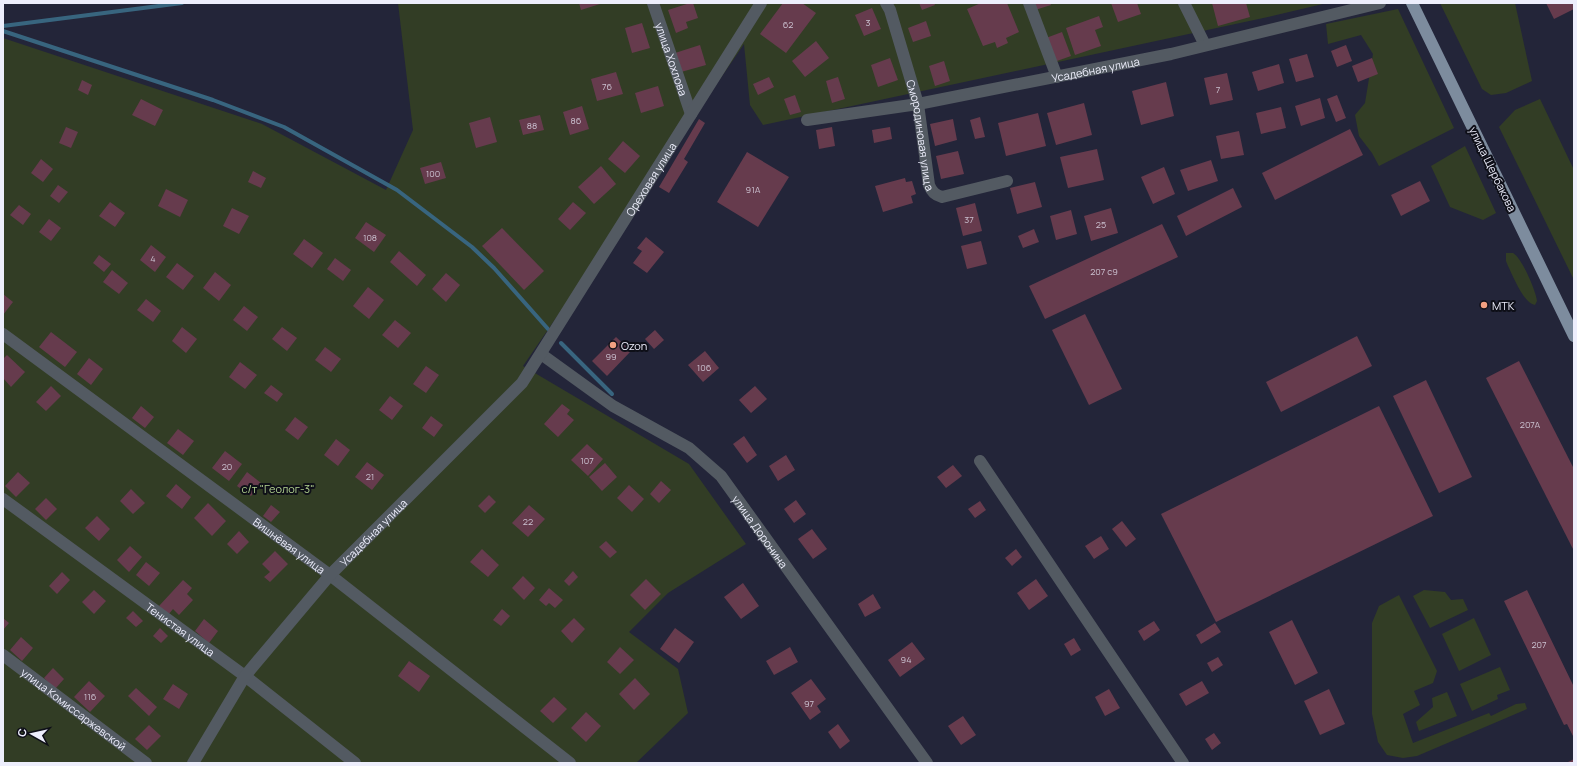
<svg xmlns="http://www.w3.org/2000/svg" width="1577" height="766" font-family="Manrope,sans-serif">
  <style>
    .green { fill: #323d25 }
    .lines { fill: none; stroke-linecap: round; stroke-linejoin: round }
    .stream { stroke: #38657f; stroke-width: 4 }
    .building { fill: #663b4d }
    .street { stroke: #535a62; stroke-width: 12 }
    .primary { stroke: #7d8c9e; stroke-width: 12 }
    .poi-dot { fill: #f2a081; stroke: #0e0f18; stroke-width: 1.5 }
    .labels { text-anchor: middle; dominant-baseline: central; stroke-width: 4; stroke-linejoin: round; paint-order: stroke }
    .number-label { font-size: 9px; fill: #cbc1d0 }
    .street-label { font-size: 11px; fill: #edeefc; stroke: #0e0f18 }
    .poi-label { font-size: 11px; fill: #edeefc; stroke: #0e0f18; text-anchor: start }
    .park-label { font-size: 11px; fill: #b4d491; stroke: #0e0f18 }
  </style>
  <rect width="100%" height="100%" fill="#232539"/>
  <g class="green">
    <path d="M398,3H1327L1268,17L763,125L750,105L744,44L523,366L689,464L746,544L668,593L629,632L678,669L688,713L636,763H3V38L262,124L386,190L413,130Z"/>
    <path d="M1440,3H1515L1532,81L1506,93L1491,95L1482,89Z"/>
    <path d="M1398,9L1454,128L1379,166L1372,153L1359,136L1355,115L1365,103L1373,54L1361,35L1328,44L1326,24Z"/>
    <path d="M1540,99L1574,170V280L1499,127L1515,110Z"/>
    <path d="M1465,146L1496,213L1483,220L1450,207L1431,166Z"/>
    <path d="M1506,253C1508,253 1511,253 1513,253C1522,258 1536,291 1537,301L1535,305C1524,304 1513,276 1508,266L1506,261Z"/>
    <path d="M1424,590L1445,592L1451,600L1463,599L1468,610L1430,628L1413,596Z"/>
    <path d="M1399,595L1437,671L1433,683L1414,691L1420,705L1403,714L1413,743L1489,713L1491,716L1516,704L1525,703L1527,709L1417,756L1403,758L1387,755L1378,742L1372,714V623L1379,606Z"/>
    <path d="M1474,618L1491,655L1459,671L1442,634Z"/>
    <path d="M1500,667L1510,690L1497,695L1498,699L1472,711L1460,684Z"/>
    <path d="M1447,692L1457,716L1419,731L1416,722L1433,707L1432,698Z"/>
  </g>
  <g class="lines">
    <g class="stream">
      <path d="M3,26L182,3"/>
      <path d="M3,31L213,100L284,127L397,190L472,247L494,268L548,329"/>
      <path d="M561,343L612,394"/>
    </g>
  </g>
  <g class="building">
    <path d="M579,3H600V4L581,10Z"/>
    <path d="M690,3H693L698,18L686,22L688,28L676,33L668,10Z"/>
    <path d="M783,3H802L816,13L786,53L760,34Z"/>
    <path d="M919,3H934L935,5L922,10Z"/>
    <path d="M981,3H1007L1019,32L1006,38L1008,43L997,48L995,42L983,46L967,9Z"/>
    <path d="M1032,3H1050L1051,5L1035,10Z"/>
    <path d="M1111,3H1137L1141,14L1118,22Z"/>
    <path d="M1212,3H1246L1250,17L1218,26Z"/>
    <path d="M1546,3H1574V9L1554,19Z"/>
    <path d="M872,8L881,29L864,36L855,15Z"/>
    <path d="M1099,16L1103,27L1095,30L1101,46L1075,55L1066,28Z"/>
    <path d="M926,21L931,36L913,42L908,28Z"/>
    <path d="M642,23L650,48L632,53L625,28Z"/>
    <path d="M1062,32L1071,56L1054,62L1046,38Z"/>
    <path d="M816,41L829,58L805,77L792,61Z"/>
    <path d="M700,45L706,65L681,72L675,53Z"/>
    <path d="M1346,45L1352,61L1337,67L1331,51Z"/>
    <path d="M1307,54L1314,77L1296,82L1289,59Z"/>
    <path d="M890,58L898,80L878,87L871,65Z"/>
    <path d="M1372,58L1378,74L1358,82L1352,66Z"/>
    <path d="M944,61L950,81L935,86L929,66Z"/>
    <path d="M1279,64L1284,83L1258,91L1252,72Z"/>
    <path d="M616,72L623,94L597,101L591,79Z"/>
    <path d="M1227,73L1233,100L1210,105L1204,78Z"/>
    <path d="M769,77L774,87L758,95L753,84Z"/>
    <path d="M838,77L845,99L832,103L826,81Z"/>
    <path d="M82,80L92,85L88,95L78,90Z"/>
    <path d="M1166,82L1174,116L1141,125L1132,91Z"/>
    <path d="M658,86L664,106L641,113L635,93Z"/>
    <path d="M795,95L801,112L790,115L784,99Z"/>
    <path d="M1337,95L1346,118L1336,122L1327,99Z"/>
    <path d="M1320,98L1325,118L1301,126L1295,106Z"/>
    <path d="M141,99L163,110L155,126L132,115Z"/>
    <path d="M1084,103L1092,135L1056,145L1047,113Z"/>
    <path d="M582,106L589,129L570,135L563,112Z"/>
    <path d="M1281,107L1286,128L1261,134L1256,113Z"/>
    <path d="M1038,113L1046,146L1006,156L998,123Z"/>
    <path d="M540,115L544,130L523,135L519,120Z"/>
    <path d="M490,117L497,142L476,148L469,123Z"/>
    <path d="M980,117L985,137L975,139L970,120Z"/>
    <path d="M699,119L705,123L684,159L688,162L669,193L659,187Z"/>
    <path d="M953,119L957,140L935,146L930,124Z"/>
    <path d="M66,127L78,132L71,148L59,143Z"/>
    <path d="M832,127L835,146L819,149L816,130Z"/>
    <path d="M890,127L892,139L874,143L872,130Z"/>
    <path d="M1350,129L1363,155L1275,200L1262,173Z"/>
    <path d="M1239,131L1244,155L1221,159L1216,136Z"/>
    <path d="M623,141L640,156L625,173L608,159Z"/>
    <path d="M1097,149L1104,180L1068,188L1060,157Z"/>
    <path d="M958,151L964,174L941,179L936,156Z"/>
    <path d="M747,152L789,177L758,227L717,202Z"/>
    <path d="M41,159L53,169L43,182L31,173Z"/>
    <path d="M1211,160L1218,181L1188,191L1180,170Z"/>
    <path d="M441,162L446,178L425,184L420,168Z"/>
    <path d="M601,166L616,184L594,204L578,187Z"/>
    <path d="M1164,167L1175,194L1153,204L1141,177Z"/>
    <path d="M253,171L266,178L261,188L248,182Z"/>
    <path d="M905,178L906,182L912,181L916,194L911,196L913,203L883,212L875,186Z"/>
    <path d="M1420,181L1430,201L1401,216L1391,195Z"/>
    <path d="M1035,182L1042,207L1017,214L1010,188Z"/>
    <path d="M58,185L68,192L59,203L50,196Z"/>
    <path d="M1233,188L1242,207L1186,236L1177,216Z"/>
    <path d="M166,189L188,200L180,217L158,206Z"/>
    <path d="M110,202L125,213L115,227L99,216Z"/>
    <path d="M573,202L586,213L570,230L558,219Z"/>
    <path d="M975,203L982,231L963,236L956,208Z"/>
    <path d="M19,205L31,214L23,225L10,215Z"/>
    <path d="M232,208L249,216L239,234L223,226Z"/>
    <path d="M1111,208L1118,233L1091,241L1084,216Z"/>
    <path d="M1071,210L1077,234L1056,240L1050,216Z"/>
    <path d="M49,219L61,228L51,241L39,232Z"/>
    <path d="M366,222L386,235L374,252L355,238Z"/>
    <path d="M1162,224L1178,257L1045,319L1029,286Z"/>
    <path d="M502,228L544,271L524,290L482,246Z"/>
    <path d="M1034,229L1039,242L1023,248L1018,236Z"/>
    <path d="M646,237L664,252L647,273L633,263L642,251L637,248Z"/>
    <path d="M304,239L323,253L312,268L293,254Z"/>
    <path d="M981,241L987,264L967,269L961,246Z"/>
    <path d="M151,245L166,257L155,272L140,260Z"/>
    <path d="M399,251L426,275L417,286L390,262Z"/>
    <path d="M99,255L111,264L104,272L93,263Z"/>
    <path d="M335,258L351,270L343,281L327,269Z"/>
    <path d="M177,263L194,276L183,290L166,277Z"/>
    <path d="M112,270L128,283L119,294L103,282Z"/>
    <path d="M215,272L231,285L219,301L203,288Z"/>
    <path d="M446,273L460,285L446,302L432,289Z"/>
    <path d="M368,287L384,300L369,319L353,306Z"/>
    <path d="M3,294L13,302L3,315Z"/>
    <path d="M146,299L161,311L153,322L137,310Z"/>
    <path d="M244,306L258,317L247,331L233,320Z"/>
    <path d="M1085,314L1122,389L1089,405L1052,330Z"/>
    <path d="M395,320L411,333L398,348L382,335Z"/>
    <path d="M182,327L197,339L186,353L172,341Z"/>
    <path d="M282,327L297,338L287,351L272,339Z"/>
    <path d="M655,330L664,340L654,349L645,339Z"/>
    <path d="M51,332L77,352L65,367L39,347Z"/>
    <path d="M1357,336L1372,366L1281,412L1266,382Z"/>
    <path d="M616,337L631,351L607,376L592,361Z"/>
    <path d="M325,347L341,359L331,372L315,360Z"/>
    <path d="M705,351L719,368L703,382L688,365Z"/>
    <path d="M7,355L25,372L11,387L3,378V359Z"/>
    <path d="M89,358L103,369L91,385L77,374Z"/>
    <path d="M1519,361L1574,469V551L1486,378Z"/>
    <path d="M240,362L257,375L245,389L229,377Z"/>
    <path d="M426,366L439,375L426,393L413,384Z"/>
    <path d="M1426,380L1472,477L1439,493L1393,396Z"/>
    <path d="M271,385L283,394L277,402L264,393Z"/>
    <path d="M51,386L61,396L46,411L36,402Z"/>
    <path d="M755,386L767,399L751,413L739,400Z"/>
    <path d="M390,396L403,406L392,420L379,410Z"/>
    <path d="M562,404L570,410L567,414L574,420L558,437L544,424Z"/>
    <path d="M141,406L154,417L145,428L132,418Z"/>
    <path d="M1379,406L1433,516L1216,622L1161,514Z"/>
    <path d="M431,416L443,425L434,437L422,428Z"/>
    <path d="M295,417L308,427L298,440L285,430Z"/>
    <path d="M178,429L194,441L183,455L167,443Z"/>
    <path d="M744,436L757,455L747,463L733,444Z"/>
    <path d="M336,439L350,450L338,466L324,455Z"/>
    <path d="M587,444L603,459L588,476L571,460Z"/>
    <path d="M225,451L242,464L229,481L212,468Z"/>
    <path d="M786,455L795,470L778,481L769,466Z"/>
    <path d="M367,462L384,475L372,490L355,477Z"/>
    <path d="M605,463L617,477L602,491L589,477Z"/>
    <path d="M953,465L962,476L946,488L937,477Z"/>
    <path d="M18,472L30,483L16,497L5,486Z"/>
    <path d="M247,472L261,483L251,496L237,486Z"/>
    <path d="M661,481L671,490L659,503L650,494Z"/>
    <path d="M176,484L191,497L182,509L166,496Z"/>
    <path d="M629,485L644,499L632,512L617,498Z"/>
    <path d="M131,489L145,503L133,514L120,501Z"/>
    <path d="M489,495L496,502L485,513L478,506Z"/>
    <path d="M46,498L57,509L46,520L35,509Z"/>
    <path d="M796,500L806,514L794,523L784,509Z"/>
    <path d="M980,501L986,510L975,518L968,509Z"/>
    <path d="M208,503L226,521L212,536L194,518Z"/>
    <path d="M271,505L280,512L271,522L263,516Z"/>
    <path d="M529,505L545,519L528,537L512,523Z"/>
    <path d="M97,516L110,529L99,541L85,528Z"/>
    <path d="M1122,521L1136,539L1126,547L1112,529Z"/>
    <path d="M812,529L827,549L813,559L798,539Z"/>
    <path d="M239,531L249,542L237,554L227,544Z"/>
    <path d="M1101,536L1109,549L1094,559L1085,546Z"/>
    <path d="M606,541L617,552L610,558L599,547Z"/>
    <path d="M130,546L142,557L129,572L117,560Z"/>
    <path d="M482,549L499,565L488,577L470,562Z"/>
    <path d="M1016,549L1022,557L1012,566L1005,558Z"/>
    <path d="M275,551L288,564L270,582L264,577L270,572L262,564Z"/>
    <path d="M146,562L160,573L149,586L136,575Z"/>
    <path d="M573,571L578,577L569,586L564,581Z"/>
    <path d="M62,572L70,580L57,594L49,586Z"/>
    <path d="M523,576L535,588L524,600L512,588Z"/>
    <path d="M646,579L661,594L645,610L630,595Z"/>
    <path d="M1036,579L1048,596L1029,610L1017,593Z"/>
    <path d="M183,580L192,588L187,594L193,600L179,615L173,609L168,615L159,606Z"/>
    <path d="M743,583L759,606L741,619L724,597Z"/>
    <path d="M549,588L563,600L555,608L549,603L546,606L539,600Z"/>
    <path d="M94,590L106,601L94,614L82,602Z"/>
    <path d="M1527,590L1574,687V720L1573,721L1574,724V738L1567,724L1564,725L1504,601Z"/>
    <path d="M873,594L881,608L865,617L858,604Z"/>
    <path d="M502,609L510,616L501,626L493,620Z"/>
    <path d="M133,611L143,621L136,627L126,618Z"/>
    <path d="M3,618L9,623L3,630Z"/>
    <path d="M574,618L585,629L572,643L561,631Z"/>
    <path d="M204,619L218,631L209,643L195,631Z"/>
    <path d="M1292,620L1318,673L1295,685L1269,632Z"/>
    <path d="M1154,621L1160,630L1144,641L1138,631Z"/>
    <path d="M1215,623L1221,632L1201,644L1196,635Z"/>
    <path d="M160,628L168,636L161,643L153,636Z"/>
    <path d="M675,628L694,642L679,663L660,649Z"/>
    <path d="M21,637L33,648L22,661L10,650Z"/>
    <path d="M1074,638L1081,650L1071,656L1064,644Z"/>
    <path d="M912,642L925,659L900,677L888,660Z"/>
    <path d="M620,647L634,660L620,674L607,662Z"/>
    <path d="M790,647L798,662L774,675L766,661Z"/>
    <path d="M1218,657L1223,665L1212,672L1207,663Z"/>
    <path d="M409,661L430,676L419,692L398,676Z"/>
    <path d="M53,668L64,679L55,689L44,678Z"/>
    <path d="M635,678L650,694L634,710L619,694Z"/>
    <path d="M811,679L826,699L817,706L821,712L810,720L791,693Z"/>
    <path d="M89,681L105,696L90,712L74,697Z"/>
    <path d="M1202,681L1209,693L1186,706L1179,694Z"/>
    <path d="M173,684L188,694L179,709L163,699Z"/>
    <path d="M136,688L157,707L149,716L128,696Z"/>
    <path d="M1109,689L1120,708L1105,716L1095,697Z"/>
    <path d="M1329,689L1345,724L1320,735L1304,701Z"/>
    <path d="M554,697L567,709L553,723L540,711Z"/>
    <path d="M586,712L601,726L586,742L571,728Z"/>
    <path d="M963,716L976,735L961,745L948,726Z"/>
    <path d="M838,724L850,741L840,749L828,732Z"/>
    <path d="M149,725L161,736L147,750L135,739Z"/>
    <path d="M1214,733L1221,743L1212,750L1205,739Z"/>
    <path d="M1574,759V763H1566Z"/>
  </g>
  <g class="lines">
    <g class="street">
      <path id="s1" d="M653,3L691,114"/>
      <path id="s2" d="M886,3L890,10L918,104L929,185C932,192 935,195 942,197L1007,181"/>
      <path d="M1029,3L1057,77"/>
      <path d="M1184,3L1205,45"/>
      <path id="s3" d="M807,120L918,104L1171,54L1380,3"/>
      <path id="s4" d="M3,334L330,575L570,763"/>
      <path id="s5" d="M541,354L613,406L689,448L721,476L927,763"/>
      <path d="M980,461L1183,763"/>
      <path id="s6" d="M3,499L245,676L355,763"/>
      <path id="s7" d="M3,655L146,763"/>
      <path id="s8" d="M193,763L245,676L330,575L522,383L761,3"/>
    </g>
    <path class="primary" d="M1412,3L1574,336"/>
  </g>
  <g class="poi-dot">
    <circle cx="1484" cy="305" r="4"/>
    <circle cx="613" cy="345" r="4"/>
  </g>
  <g class="labels">
    <g class="number-label">
      <text x="868" y="22">3</text>
      <text x="788" y="24">62</text>
      <text x="607" y="86">76</text>
      <text x="1218" y="89">7</text>
      <text x="576" y="120">86</text>
      <text x="532" y="125">88</text>
      <text x="433" y="173">100</text>
      <text x="753" y="189">91А</text>
      <text x="969" y="219">37</text>
      <text x="1101" y="224">25</text>
      <text x="370" y="237">108</text>
      <text x="153" y="258">4</text>
      <text x="1104" y="271">207 с9</text>
      <text x="611" y="356">99</text>
      <text x="704" y="367">106</text>
      <text x="1530" y="424">207А</text>
      <text x="587" y="460">107</text>
      <text x="227" y="466">20</text>
      <text x="370" y="476">21</text>
      <text x="528" y="521">22</text>
      <text x="1539" y="644">207</text>
      <text x="906" y="659">94</text>
      <text x="90" y="696">116</text>
      <text x="809" y="703">97</text>
    </g>
    <g class="street-label">
      <text stroke="none"><textPath href="#s1" startOffset="59">улица Хохлова</textPath></text>
      <text stroke="none"><textPath href="#s3" startOffset="293">Усадебная улица</textPath></text>
      <text stroke="none"><textPath href="#s2" startOffset="137">Смородиновая улица</textPath></text>
      <text transform="translate(1493 169) rotate(64)">улица Щербакова</text>
      <text stroke="none"><textPath href="#s8" startOffset="746">Ореховая улица</textPath></text>
      <text stroke="none"><textPath href="#s5" startOffset="286">улица Доронина</textPath></text>
      <text stroke="none"><textPath href="#s8" startOffset="294">Усадебная улица</textPath></text>
      <text stroke="none"><textPath href="#s4" startOffset="356">Вишнёвая улица</textPath></text>
      <text stroke="none"><textPath href="#s6" startOffset="220">Тенистая улица</textPath></text>
      <text stroke="none"><textPath href="#s7" startOffset="89">улица Комиссаржевской</textPath></text>
    </g>
    <g class="poi-label">
      <text x="1492" y="305">МТК</text>
      <text x="621" y="345">Ozon</text>
    </g>
    <g class="park-label">
      <text x="278" y="488">с/т "Геолог-3"</text>
    </g>
  </g>
  <rect width="1577" height="766" fill="none" stroke="#edeefc" stroke-width="8"/>
  <g transform="translate(32 734) rotate(278)" stroke="#0e0f18" stroke-width="3" paint-order="stroke">
  <path d="M0-3L7 15L0 10L-7 15Z" fill="#edeefc"/>
  <text y="-6" font-size="11" font-weight="bold" text-anchor="middle" fill="#edeefc">С</text>
  </g>
</svg>
